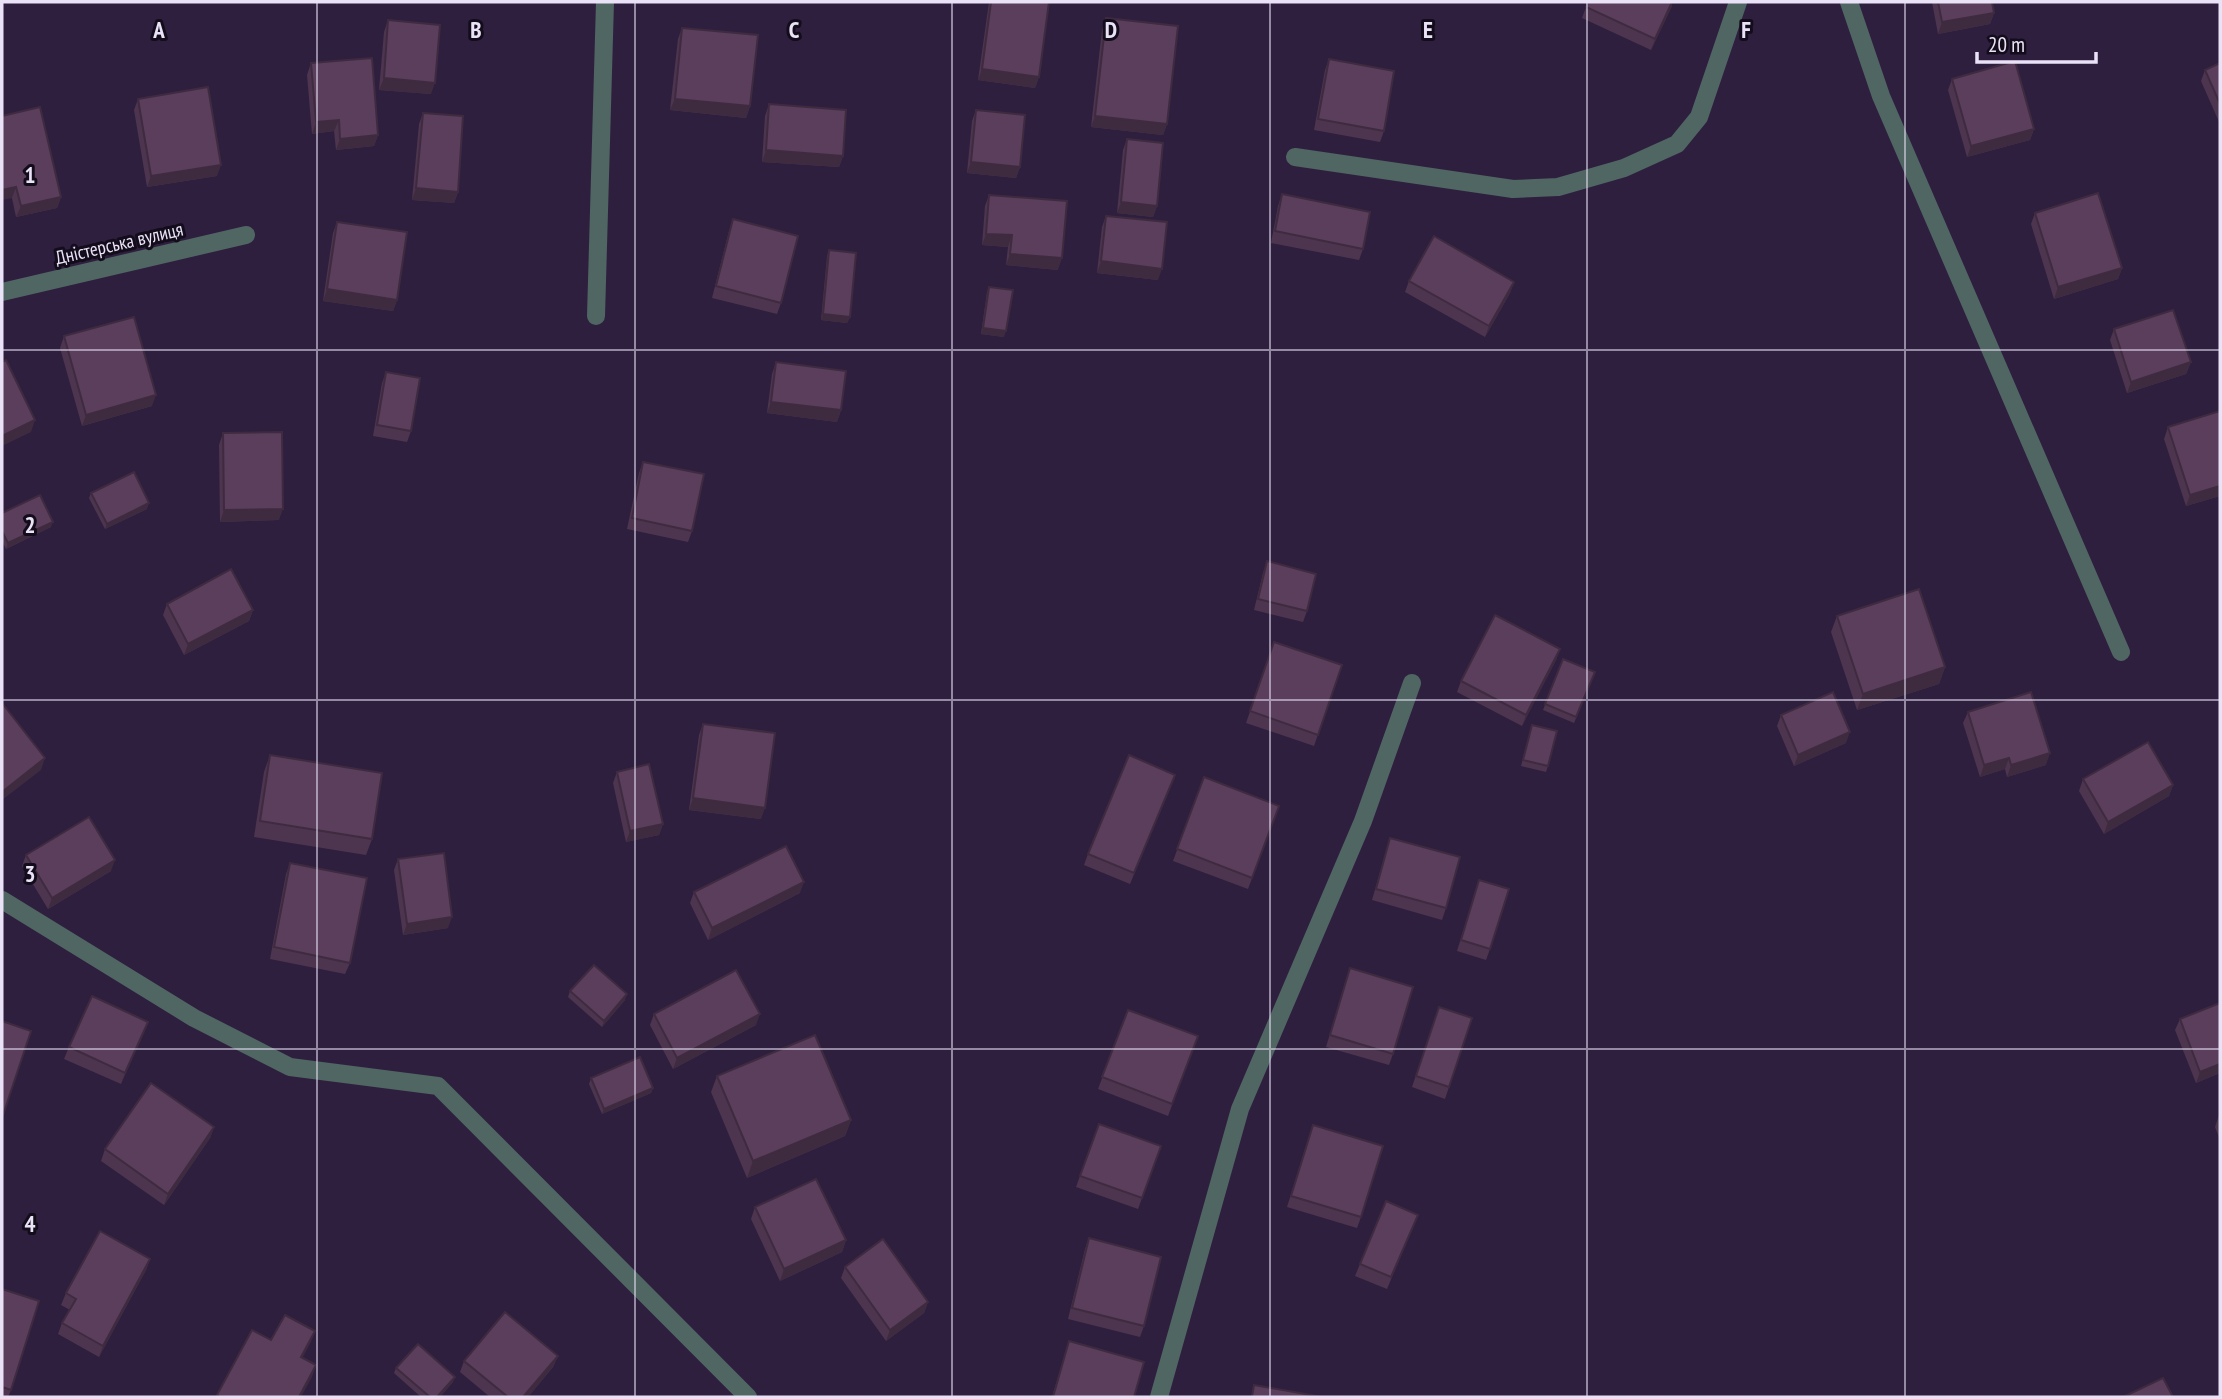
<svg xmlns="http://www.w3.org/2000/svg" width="2222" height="1399" font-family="'PT Sans Narrow',sans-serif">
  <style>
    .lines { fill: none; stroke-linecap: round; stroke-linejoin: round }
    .minor { stroke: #506663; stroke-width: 18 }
    .wall { fill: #4d354f }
    .shaded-wall { fill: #3f2b40 }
    .building { fill: #5a3e5c; stroke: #3f2b40; stroke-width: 2 }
    .grid { fill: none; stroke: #eae2f7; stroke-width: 2; stroke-opacity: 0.55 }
    .labels { text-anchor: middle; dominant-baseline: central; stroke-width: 6; stroke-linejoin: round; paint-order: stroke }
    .street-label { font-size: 19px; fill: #eae2f7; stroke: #130d1b }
    .grid-label { font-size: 23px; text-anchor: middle; font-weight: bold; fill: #eae2f7; stroke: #130d1b; stroke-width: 6; stroke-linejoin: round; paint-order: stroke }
  </style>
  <rect width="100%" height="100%" fill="#2e1f3f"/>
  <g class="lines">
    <g class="minor">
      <path d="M1849,2L1881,96L2121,652"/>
      <path d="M1295,157L1513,189L1558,187L1624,168L1677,144L1699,117L1738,2"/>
      <path d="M2,292L246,235"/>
      <path d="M596,316L605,2"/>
      <path d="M2,900L194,1018L290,1067L438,1086L748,1397"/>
      <path d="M1159,1397L1240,1109L1363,821L1412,683"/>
    </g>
  </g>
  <g class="wall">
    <path d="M989,2H1049L1039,77L1035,88L978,80Z"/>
    <path d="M1588,2L1672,6L1651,50L1582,18Z"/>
    <path d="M1932,2H1992L1994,13L1990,24L1938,34Z"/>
    <path d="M1106,18L1167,124L1163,135L1091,127L1102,30Z"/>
    <path d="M388,20L431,94L379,90L384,32Z"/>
    <path d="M682,28L750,106L746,118L670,110L678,39Z"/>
    <path d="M1329,59L1384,131L1380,142L1314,130L1325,70Z"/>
    <path d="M311,63L378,135L374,146L336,150L334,131L312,134L307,75Z"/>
    <path d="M2220,63V124L2201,81L2205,70Z"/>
    <path d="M1952,79L2034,129L2030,140L1967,157L1948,90Z"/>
    <path d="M138,99L217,176L147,187L134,110Z"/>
    <path d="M769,104L843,156L839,167L762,162L765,116Z"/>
    <path d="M976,110L1020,167L1016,178L967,173L972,121Z"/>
    <path d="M423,113L458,192L454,203L412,200L419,124Z"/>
    <path d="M2,116L61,197L57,208L16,217L12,198Z"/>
    <path d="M1127,139L1157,206L1153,217L1117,213L1123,150Z"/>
    <path d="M1282,194L1363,249L1359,260L1271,243L1278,206Z"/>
    <path d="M989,195L1058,270L1006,265L1008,247L982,245L985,206Z"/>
    <path d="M2035,213L2122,268L2118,279L2054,299L2031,224Z"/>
    <path d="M1106,216L1158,280L1097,273L1102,227Z"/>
    <path d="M733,219L781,303L777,314L712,298L729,231Z"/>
    <path d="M337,222L397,300L393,311L323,301L333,233Z"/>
    <path d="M829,250L850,317L847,323L821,320L827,256Z"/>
    <path d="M1409,281L1514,282L1510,293L1485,337L1405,292Z"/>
    <path d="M989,287L1004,337L981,334L987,292Z"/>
    <path d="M2114,329L2191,362L2186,374L2127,393L2110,340Z"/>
    <path d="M64,336L152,406L82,426L60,348Z"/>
    <path d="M776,362L841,410L837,422L767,413L772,374Z"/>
    <path d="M386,372L411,431L407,442L373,436L382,383Z"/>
    <path d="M2168,427L2220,496L2186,506L2164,439Z"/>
    <path d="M223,433L279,520L220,522L219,445Z"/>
    <path d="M643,462L692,531L688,542L627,529L639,473Z"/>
    <path d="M91,493L147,509L105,529L89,498Z"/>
    <path d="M2,513L51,527L6,549L2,541Z"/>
    <path d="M1267,561L1307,611L1303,622L1254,610L1263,573Z"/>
    <path d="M167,604L253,610L249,621L184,655L163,615Z"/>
    <path d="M1837,616L1945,667L1939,684L1857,710L1831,632Z"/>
    <path d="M1274,642L1342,665L1314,746L1246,723Z"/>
    <path d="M1560,649L1556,660L1522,726L1457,692L1461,681Z"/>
    <path d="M1563,659L1595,672L1574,723L1543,710Z"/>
    <path d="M1968,712L2046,765L2007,777L2005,769L1980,777L1963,723Z"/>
    <path d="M1781,715L1846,743L1794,766L1777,726Z"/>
    <path d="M703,724L761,819L689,810L699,735Z"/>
    <path d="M1532,725L1548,766L1546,772L1521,766Z"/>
    <path d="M270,755L372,839L366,855L254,837L264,772Z"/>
    <path d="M617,772L663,824L659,835L626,842L613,783Z"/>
    <path d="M1175,775L1130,884L1084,865L1088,854Z"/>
    <path d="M1204,777L1279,806L1248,889L1173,861Z"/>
    <path d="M2083,779L2173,785L2169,796L2104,834L2079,791Z"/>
    <path d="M1390,838L1446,908L1442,920L1372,900Z"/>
    <path d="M26,855L111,871L48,909L22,866Z"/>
    <path d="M398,859L448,928L403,935L394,870Z"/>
    <path d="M290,863L350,963L345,974L270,959L286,874Z"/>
    <path d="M1479,880L1490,949L1486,960L1457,951Z"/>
    <path d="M694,892L800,893L708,940L690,903Z"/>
    <path d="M1350,968L1393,1054L1389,1065L1326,1047Z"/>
    <path d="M570,991L625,1000L602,1027L568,997Z"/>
    <path d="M2220,1003V1073L2196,1083L2175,1030L2180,1019Z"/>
    <path d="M1439,1007L1472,1018L1445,1099L1412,1087Z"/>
    <path d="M1128,1010L1198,1036L1168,1116L1098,1089Z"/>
    <path d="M654,1014L756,1025L673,1069L650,1025Z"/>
    <path d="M148,1022L121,1084L64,1059L69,1047Z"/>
    <path d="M717,1076L851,1120L845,1136L747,1178L711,1092Z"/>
    <path d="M591,1078L653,1088L651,1093L602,1114L589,1084Z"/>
    <path d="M2219,1115H2220V1140L2215,1127Z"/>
    <path d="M1099,1124L1161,1146L1138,1209L1076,1187Z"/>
    <path d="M1313,1125L1361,1217L1357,1228L1287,1207Z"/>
    <path d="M214,1127L210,1138L164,1205L101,1161L105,1149Z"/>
    <path d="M755,1207L846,1240L842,1252L780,1281L751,1219Z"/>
    <path d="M1418,1215L1387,1289L1355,1276L1360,1264Z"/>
    <path d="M1089,1238L1144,1326L1140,1337L1068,1319L1085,1249Z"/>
    <path d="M150,1259L146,1270L99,1357L58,1334L62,1323L70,1310L61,1305L66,1293Z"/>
    <path d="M845,1267L928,1302L924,1313L886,1341L841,1278Z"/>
    <path d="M2,1289L11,1390L8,1397H2Z"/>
    <path d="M1069,1341L1134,1397H1052Z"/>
    <path d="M558,1356L553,1367L528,1397H490L460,1372L464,1361Z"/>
    <path d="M396,1368L453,1382L440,1397H421L394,1373Z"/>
  </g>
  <g class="shaded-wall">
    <path d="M1672,2V6L1651,50L1655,39Z"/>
    <path d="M1994,13L1990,24L1938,34L1942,22Z"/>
    <path d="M982,69L1039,77L1035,88L978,80Z"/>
    <path d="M384,78L435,83L431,94L379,90Z"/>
    <path d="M675,99L750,106L746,118L670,110Z"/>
    <path d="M1095,116L1167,124L1163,135L1091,127Z"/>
    <path d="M339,120L334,131L312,134L316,122Z"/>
    <path d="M2034,129L2030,140L1967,157L1971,146Z"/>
    <path d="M378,135L374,146L336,150L340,139Z"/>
    <path d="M766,150L843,156L839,167L762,162Z"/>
    <path d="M971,162L1020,167L1016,178L967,173Z"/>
    <path d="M221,165L217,176L147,187L151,176Z"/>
    <path d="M16,187L12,198L2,200V190Z"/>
    <path d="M416,188L458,192L454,203L412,200Z"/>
    <path d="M61,197L57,208L16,217L21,206Z"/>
    <path d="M1121,202L1157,206L1153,217L1117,213Z"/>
    <path d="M986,234L1012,235L1008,247L982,245Z"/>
    <path d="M1010,254L1062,258L1058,270L1006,265Z"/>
    <path d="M1101,261L1162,269L1158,280L1097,273Z"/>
    <path d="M2122,268L2118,279L2054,299L2058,287Z"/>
    <path d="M1514,282L1510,293L1485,337L1489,326Z"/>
    <path d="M327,289L397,300L393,311L323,301Z"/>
    <path d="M823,314L850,317L847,323L821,320Z"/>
    <path d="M983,328L1006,331L1004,337L981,334Z"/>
    <path d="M2191,362L2186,374L2127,393L2131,382Z"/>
    <path d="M156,395L152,406L82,426L86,415Z"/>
    <path d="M771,402L841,410L837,422L767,413Z"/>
    <path d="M35,420L31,432L2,446V436Z"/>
    <path d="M2220,486V496L2186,506L2190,495Z"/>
    <path d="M149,503L147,509L105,529L107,524Z"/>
    <path d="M283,509L279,520L220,522L224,510Z"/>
    <path d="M53,522L51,527L6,549L8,543Z"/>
    <path d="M253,610L249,621L184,655L188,644Z"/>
    <path d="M1560,649L1556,660L1522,726L1526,715Z"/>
    <path d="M1945,667L1939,684L1857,710L1863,694Z"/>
    <path d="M1850,732L1846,743L1794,766L1798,755Z"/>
    <path d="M2050,753L2046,765L2007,777L2011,765Z"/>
    <path d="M45,758L41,770L2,800V792Z"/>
    <path d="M2009,758L2005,769L1980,777L1984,765Z"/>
    <path d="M2173,785L2169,796L2104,834L2108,822Z"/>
    <path d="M693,798L765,808L761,819L689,810Z"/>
    <path d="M663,824L659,835L626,842L630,831Z"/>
    <path d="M115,860L111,871L48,909L52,898Z"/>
    <path d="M804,882L800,893L708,940L712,928Z"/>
    <path d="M452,917L448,928L403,935L407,924Z"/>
    <path d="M627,994L625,1000L602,1027L604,1021Z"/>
    <path d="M760,1014L756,1025L673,1069L677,1058Z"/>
    <path d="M148,1022L144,1033L121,1084L125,1073Z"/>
    <path d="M2220,1064V1073L2196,1083L2200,1072Z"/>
    <path d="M653,1088L651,1093L602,1114L604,1109Z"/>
    <path d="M851,1120L845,1136L747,1178L753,1161Z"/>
    <path d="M214,1127L210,1138L164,1205L168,1194Z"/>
    <path d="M846,1240L842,1252L780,1281L784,1269Z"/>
    <path d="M150,1259L146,1270L99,1357L103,1346Z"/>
    <path d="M928,1302L924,1313L886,1341L890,1330Z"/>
    <path d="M315,1331L311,1342L297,1368L301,1357Z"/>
    <path d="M558,1356L553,1367L528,1397H523Z"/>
    <path d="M316,1365L312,1377L301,1397H299Z"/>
    <path d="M455,1377L453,1382L440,1397H437Z"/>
  </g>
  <g class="building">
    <path d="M991,2H1049L1039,77L982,69Z"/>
    <path d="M1588,2H1672L1655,39L1586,7Z"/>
    <path d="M1938,2H1992L1994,13L1942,22Z"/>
    <path d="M1106,18L1178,26L1167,124L1095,116Z"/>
    <path d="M388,20L440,25L435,83L384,78Z"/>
    <path d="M682,28L758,35L750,106L675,99Z"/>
    <path d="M372,58L378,135L340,139L339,120L316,122L311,63Z"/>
    <path d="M1329,59L1394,71L1384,131L1318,119Z"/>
    <path d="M2015,61L2034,129L1971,146L1952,79Z"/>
    <path d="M2220,63V104L2205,70Z"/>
    <path d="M208,87L221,165L151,176L138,99Z"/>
    <path d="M769,104L846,110L843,156L766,150Z"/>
    <path d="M40,107L61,197L21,206L16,187L2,190V116Z"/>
    <path d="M976,110L1025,115L1020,167L971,162Z"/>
    <path d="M423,113L463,116L458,192L416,188Z"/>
    <path d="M1127,139L1163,143L1157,206L1121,202Z"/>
    <path d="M2098,193L2122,268L2058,287L2035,213Z"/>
    <path d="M1282,194L1370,212L1363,249L1275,231Z"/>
    <path d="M989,195L1067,201L1062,258L1010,254L1012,235L986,234Z"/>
    <path d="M1106,216L1167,222L1162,269L1101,261Z"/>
    <path d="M733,219L798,236L781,303L716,286Z"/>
    <path d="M337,222L407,232L397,300L327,289Z"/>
    <path d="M1434,236L1514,282L1489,326L1409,281Z"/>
    <path d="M829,250L856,253L850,317L823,314Z"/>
    <path d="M989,287L1013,290L1006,331L983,328Z"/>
    <path d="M2173,310L2191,362L2131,382L2114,329Z"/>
    <path d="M134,317L156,395L86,415L64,336Z"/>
    <path d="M6,360L35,420L2,436V362Z"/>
    <path d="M776,362L846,371L841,410L771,402Z"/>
    <path d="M386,372L420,378L411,431L377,425Z"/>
    <path d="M2220,411V486L2190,495L2168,427Z"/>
    <path d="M282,432L283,509L224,510L223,433Z"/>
    <path d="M643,462L704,474L692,531L632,518Z"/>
    <path d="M134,472L149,503L107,524L91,493Z"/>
    <path d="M40,495L53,522L8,543L2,531V513Z"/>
    <path d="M1267,561L1316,574L1307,611L1258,599Z"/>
    <path d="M231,569L253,610L188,644L167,604Z"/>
    <path d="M1919,589L1945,667L1863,694L1837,616Z"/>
    <path d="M1495,615L1560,649L1526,715L1461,681Z"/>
    <path d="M1274,642L1342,665L1318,735L1250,711Z"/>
    <path d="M1563,659L1595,672L1576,717L1545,704Z"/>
    <path d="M1833,692L1850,732L1798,755L1781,715Z"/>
    <path d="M2031,692L2050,753L2011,765L2009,758L1984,765L1968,712Z"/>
    <path d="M2,703L45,758L2,792Z"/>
    <path d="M703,724L775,733L765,808L693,798Z"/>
    <path d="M1532,725L1557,731L1548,766L1523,760Z"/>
    <path d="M2148,742L2173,785L2108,822L2083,779Z"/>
    <path d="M270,755L382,773L372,839L260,821Z"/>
    <path d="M1129,755L1175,775L1134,873L1088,854Z"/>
    <path d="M649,764L663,824L630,831L617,772Z"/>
    <path d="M1204,777L1279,806L1252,878L1177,849Z"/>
    <path d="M89,817L115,860L52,898L26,855Z"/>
    <path d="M1390,838L1460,857L1446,908L1376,889Z"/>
    <path d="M786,846L804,882L712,928L694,892Z"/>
    <path d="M444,853L452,917L407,924L398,859Z"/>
    <path d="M290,863L367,878L350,963L274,947Z"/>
    <path d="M1479,880L1509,889L1490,949L1461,940Z"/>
    <path d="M594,965L627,994L604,1021L570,991Z"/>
    <path d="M1350,968L1413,987L1393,1054L1330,1035Z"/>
    <path d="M736,970L760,1014L677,1058L654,1014Z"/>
    <path d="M92,996L148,1022L125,1073L69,1047Z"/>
    <path d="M2220,1003V1064L2200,1072L2180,1019Z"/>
    <path d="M1439,1007L1472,1018L1449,1087L1416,1076Z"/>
    <path d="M1128,1010L1198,1036L1172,1104L1102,1077Z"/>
    <path d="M2,1021L31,1031L2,1118Z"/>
    <path d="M815,1035L851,1120L753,1161L717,1076Z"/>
    <path d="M640,1057L653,1088L604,1109L591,1078Z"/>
    <path d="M151,1083L214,1127L168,1194L105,1149Z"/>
    <path d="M1099,1124L1161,1146L1142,1198L1080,1176Z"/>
    <path d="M1313,1125L1383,1146L1361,1217L1291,1196Z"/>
    <path d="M816,1179L846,1240L784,1269L755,1207Z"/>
    <path d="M1386,1201L1418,1215L1391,1277L1360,1264Z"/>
    <path d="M100,1231L150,1259L103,1346L62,1323L76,1299L66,1293Z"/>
    <path d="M1089,1238L1161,1257L1144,1326L1072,1308Z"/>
    <path d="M883,1239L928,1302L890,1330L845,1267Z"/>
    <path d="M2,1289L39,1301L11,1390L2,1387Z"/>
    <path d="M505,1312L558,1356L523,1397H508L464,1361Z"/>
    <path d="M285,1315L315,1331L301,1357L316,1365L299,1397H220L217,1395L252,1330L271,1340Z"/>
    <path d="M1069,1341L1144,1362L1134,1397H1053Z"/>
    <path d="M418,1344L455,1377L437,1397H430L396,1368Z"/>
    <path d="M2163,1378L2173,1397H2123Z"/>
    <path d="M1254,1385L1322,1397H1252Z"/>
  </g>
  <path class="grid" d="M317,2V1397M635,2V1397M952,2V1397M1270,2V1397M1587,2V1397M1905,2V1397M2,350H2220M2,700H2220M2,1049H2220"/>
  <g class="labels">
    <g class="street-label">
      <text transform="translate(119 243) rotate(-13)">Дністерська вулиця</text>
    </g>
  </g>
  <g class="grid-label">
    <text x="159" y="38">A</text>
    <text x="476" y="38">B</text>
    <text x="794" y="38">C</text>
    <text x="1111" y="38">D</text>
    <text x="1428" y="38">E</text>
    <text x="1746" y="38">F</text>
    <text x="30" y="183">1</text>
    <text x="30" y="533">2</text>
    <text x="30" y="882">3</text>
    <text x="30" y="1232">4</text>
  </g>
  <rect width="2222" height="1399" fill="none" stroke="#eae2f7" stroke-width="7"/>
  <path d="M1977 52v10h119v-10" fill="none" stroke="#eae2f7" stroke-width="3.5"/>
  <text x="1988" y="52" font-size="21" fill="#eae2f7" stroke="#130d1b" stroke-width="5" paint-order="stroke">20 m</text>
</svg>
